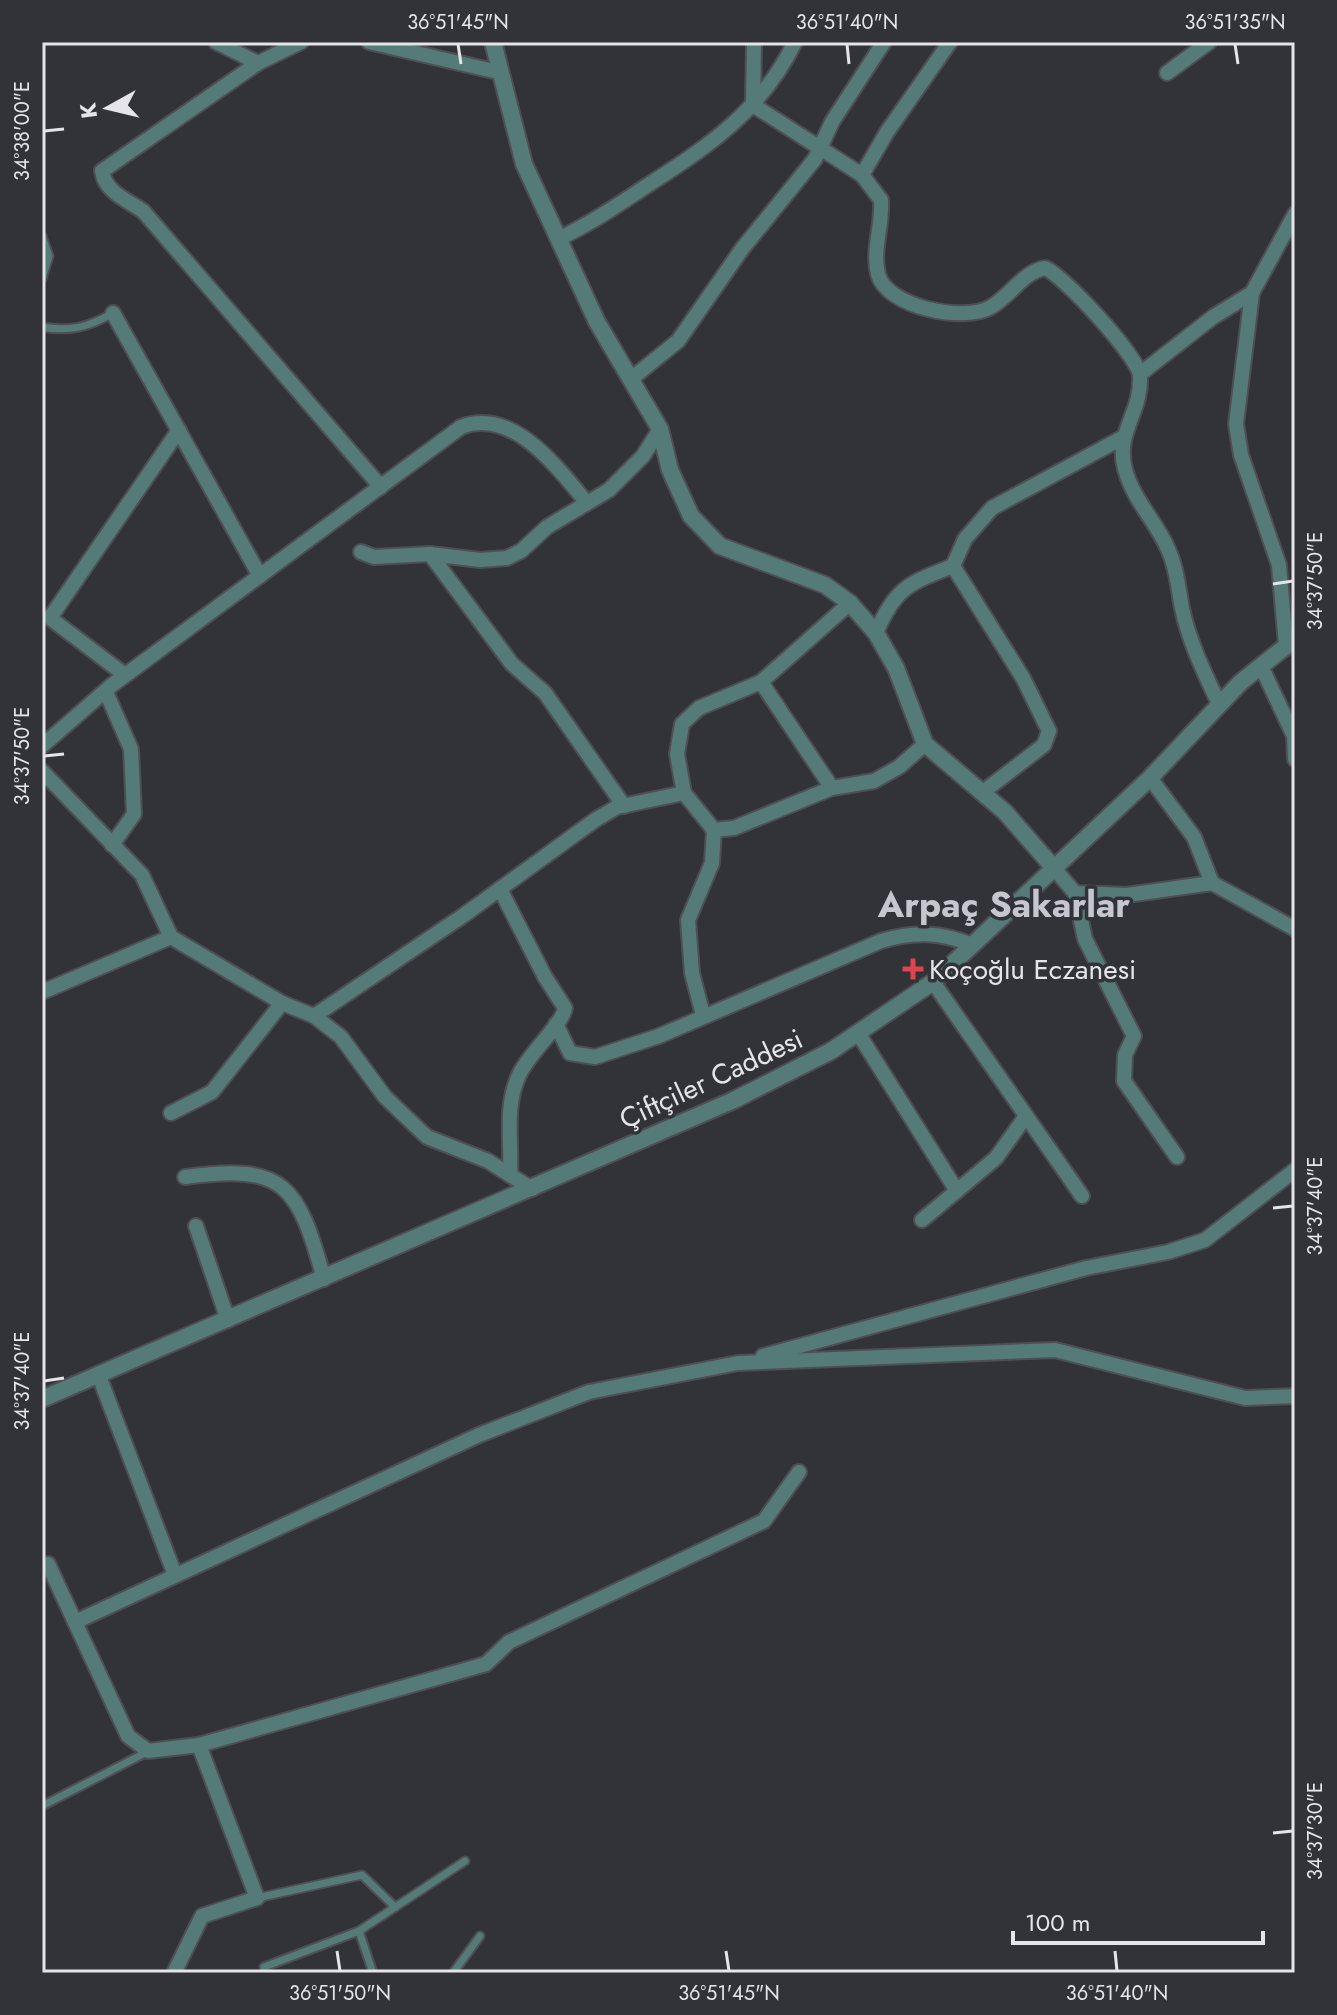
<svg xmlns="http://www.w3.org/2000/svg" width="1337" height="2015" font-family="Jost,sans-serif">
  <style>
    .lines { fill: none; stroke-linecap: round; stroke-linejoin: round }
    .service-casing { stroke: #4f4e55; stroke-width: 11 }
    .minor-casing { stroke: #4f4e55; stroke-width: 18 }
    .tertiary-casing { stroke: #4f4e55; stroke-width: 20 }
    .service { stroke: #547b77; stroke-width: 7 }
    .minor { stroke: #547b77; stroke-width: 14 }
    .tertiary { stroke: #547b77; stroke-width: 16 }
    .ticks { fill: none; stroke: #e5e4e9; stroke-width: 3 }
    .health-dot { fill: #e0444e; stroke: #323239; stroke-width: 3 }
    .labels { text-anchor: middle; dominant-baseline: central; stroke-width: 7; stroke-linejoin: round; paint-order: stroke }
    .poi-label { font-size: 28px; fill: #e5e4e9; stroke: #323239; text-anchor: start }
    .street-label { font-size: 28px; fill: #e5e4e9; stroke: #323239 }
    .district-label { font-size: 36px; font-weight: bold; fill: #c6c6cf; stroke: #323239 }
    .neatline { fill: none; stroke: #e5e4e9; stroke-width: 3 }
    .ticks-label { font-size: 20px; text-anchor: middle; fill: #e5e4e9 }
  </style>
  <rect width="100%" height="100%" fill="#323239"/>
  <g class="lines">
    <g class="service-casing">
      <g id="service">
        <path d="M42,236L49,256L42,279"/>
        <path d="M42,327C70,332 89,327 113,313"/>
        <path d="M42,1806L147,1752"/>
        <path d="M257,1898L362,1875L395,1907"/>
        <path d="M264,1967L359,1931"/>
        <path d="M373,1973L359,1931L465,1861"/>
        <path d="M453,1973L480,1936"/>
      </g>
    </g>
    <g class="minor-casing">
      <g id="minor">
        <path d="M216,42L258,63"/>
        <path d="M301,42L258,63L102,171C105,192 127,200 143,211L381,487"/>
        <path d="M369,42L498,72"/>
        <path d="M950,42L887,132L862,175L881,200C883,225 872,249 878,274C886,307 964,323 991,307C1010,296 1023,272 1045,268C1063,275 1139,357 1140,376C1142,413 1115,432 1125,469C1133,500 1156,521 1168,549C1177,568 1178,588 1182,608C1189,642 1205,674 1219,704"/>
        <path d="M1167,73L1209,42"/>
        <path d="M753,105L862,175"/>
        <path d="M753,105L754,42"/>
        <path d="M558,239C590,224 618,205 648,185C710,145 761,111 795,42"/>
        <path d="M113,313L260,576"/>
        <path d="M1140,374L1213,317L1252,293"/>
        <path d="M631,379L678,341L742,249L815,159L832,122L884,42"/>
        <path d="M361,552L374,557L430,554L480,560L507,558L521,551L547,527L609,490L643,456L660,429"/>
        <path d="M430,554L512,664L545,693L624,806"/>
        <path d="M876,633C895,588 909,583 953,566"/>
        <path d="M1286,645L1279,565L1241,455L1236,424L1252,293L1295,214"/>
        <path d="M1261,666L1294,736L1295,759"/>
        <path d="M125,675L50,618L179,430"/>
        <path d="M761,682L832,788"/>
        <path d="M106,692L131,749L134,814L112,845"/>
        <path d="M42,746L112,685L461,427C513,407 557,467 587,503"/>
        <path d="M42,771L142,875L171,937L282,1003L314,1016L341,1037L385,1097L427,1137L488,1161L532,1189"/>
        <path d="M1150,778L1194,837L1212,883"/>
        <path d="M983,792L1044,745L1049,731L1023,678L953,566L965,539L992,508L1122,438"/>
        <path d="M684,793L677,754L682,724L699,708L761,682L850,603"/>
        <path d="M1053,867L1075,893L1127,895L1212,883L1295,929"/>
        <path d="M500,889L545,977L565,1008C563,1024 528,1054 519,1075C504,1108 512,1140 510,1175"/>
        <path d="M1075,893L1085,939L1134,1036L1125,1055L1124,1081L1177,1157"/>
        <path d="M933,982L1082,1196"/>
        <path d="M42,992L171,937"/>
        <path d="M703,1015L692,973L688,920L712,863L714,830"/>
        <path d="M314,1016L464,915L595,820L617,807L684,793L714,830L734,828L832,788L874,781L899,767L925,744"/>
        <path d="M556,1024L570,1053L595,1057L659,1036L881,941C915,931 940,932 973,945"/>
        <path d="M858,1033L957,1191"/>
        <path d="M171,1113L212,1092L282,1003"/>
        <path d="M185,1177C286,1163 298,1186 324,1279"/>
        <path d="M922,1220L996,1158L1026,1116"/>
        <path d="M196,1226L228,1320"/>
        <path d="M763,1356L1086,1268L1168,1252L1205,1240L1295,1170"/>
        <path d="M99,1376L175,1575"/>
        <path d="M48,1564L128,1736L148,1751L199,1745L486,1664L509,1642L764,1521L799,1472"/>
        <path d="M75,1622L479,1435L589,1392L738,1363L1055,1350L1245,1398L1295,1396"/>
        <path d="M174,1973L202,1916L257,1898L199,1745"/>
      </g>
    </g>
    <g class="tertiary-casing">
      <g id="tertiary">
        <path d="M493,42L524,164L597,322L660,429L670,470L691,516L720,546L825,585L850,603L876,633L896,668L925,744L1005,812L1053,867"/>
        <path d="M42,1399L734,1100L831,1051L933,982L1150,778L1241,682L1295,639"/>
      </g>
    </g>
    <use href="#service" class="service"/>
    <use href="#minor" class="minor"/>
    <use href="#tertiary" class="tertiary"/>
  </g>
  <path class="ticks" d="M458,44L461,64M847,44L849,64M1235,44L1238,64M44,131L64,129M1273,584L1293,581M44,756L64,754M1273,1208L1293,1206M44,1381L64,1378M1273,1833L1293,1831M337,1951L340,1971M726,1951L729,1971M1115,1951L1117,1971"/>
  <path class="health-dot" d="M909 957h8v8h8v8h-8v8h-8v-8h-8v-8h8z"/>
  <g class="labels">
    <g class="poi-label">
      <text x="929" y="969">Koçoğlu Eczanesi</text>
    </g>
    <g class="street-label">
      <text transform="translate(711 1079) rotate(-25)">Çiftçiler Caddesi</text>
    </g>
    <g class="district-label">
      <text x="1004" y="904">Arpaç Sakarlar</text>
    </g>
  </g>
  <rect width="1337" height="2015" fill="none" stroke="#323239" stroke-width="88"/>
  <g transform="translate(108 108) rotate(262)" stroke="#323239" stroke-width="6" paint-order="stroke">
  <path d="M0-6L14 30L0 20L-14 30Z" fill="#e5e4e9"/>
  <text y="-12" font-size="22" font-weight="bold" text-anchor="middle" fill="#e5e4e9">K</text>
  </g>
  <path d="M1013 1931v12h250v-12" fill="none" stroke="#e5e4e9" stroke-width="4"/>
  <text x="1025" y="1931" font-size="24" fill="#e5e4e9" stroke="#323239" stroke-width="6" paint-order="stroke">100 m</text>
  <rect x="44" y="44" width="1249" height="1927" class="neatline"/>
  <g class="ticks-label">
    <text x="458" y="29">36°51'45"N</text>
    <text x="847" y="29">36°51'40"N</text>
    <text x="1235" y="29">36°51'35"N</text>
    <text transform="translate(22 131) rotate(-90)" y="7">34°38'00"E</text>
    <text transform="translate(1315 581) rotate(-90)" y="7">34°37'50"E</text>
    <text transform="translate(22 756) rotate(-90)" y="7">34°37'50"E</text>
    <text transform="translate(1315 1206) rotate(-90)" y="7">34°37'40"E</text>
    <text transform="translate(22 1381) rotate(-90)" y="7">34°37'40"E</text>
    <text transform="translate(1315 1831) rotate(-90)" y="7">34°37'30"E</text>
    <text x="340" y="2000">36°51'50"N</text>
    <text x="729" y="2000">36°51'45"N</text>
    <text x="1117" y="2000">36°51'40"N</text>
  </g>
</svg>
